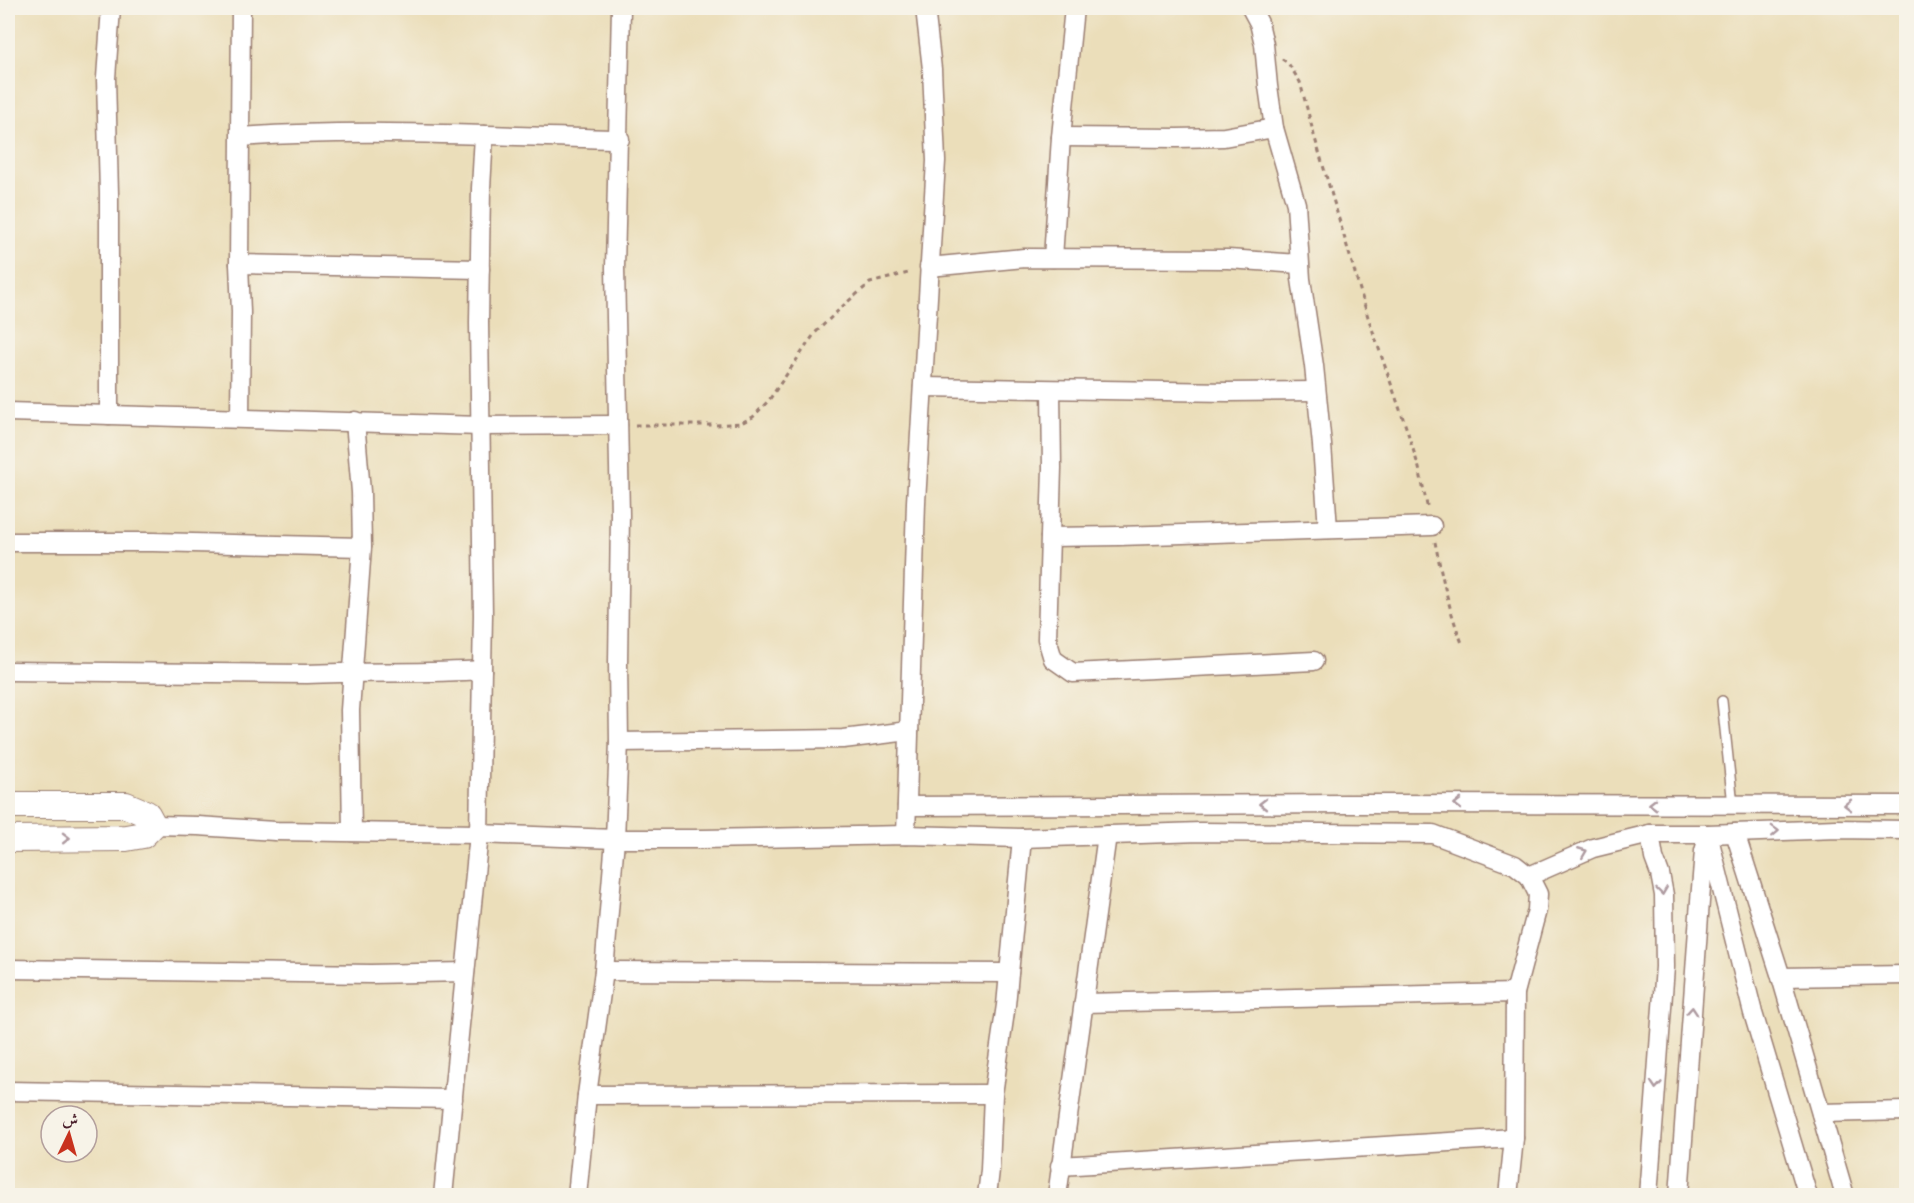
<svg xmlns="http://www.w3.org/2000/svg" width="1914" height="1203" font-family="'Gentium Book Plus',Amiri,serif">
  <style>
    .lines { fill: none; stroke-linecap: round; stroke-linejoin: round }
    .lane-casing { stroke: #9a7e72; stroke-width: 12 }
    .street-casing { stroke: #9a7e72; stroke-width: 21 }
    .secondary-casing { stroke: #9a7e72; stroke-width: 28 }
    .path { stroke: #9a7e72; stroke-width: 3; stroke-dasharray: 4.5 4.5; stroke-linecap: butt }
    .lane { stroke: #fff; stroke-width: 9 }
    .street { stroke: #fff; stroke-width: 18 }
    .secondary { stroke: #fff; stroke-width: 26 }
    .oneway { stroke: #ae9aa0 }
  </style>
  <rect width="100%" height="100%" fill="#f7f3e8"/>
  <filter id="ink" filterUnits="userSpaceOnUse"><feTurbulence type="fractalNoise" baseFrequency=".0167" numOctaves="2"/><feDisplacementMap in="SourceGraphic" scale="12" xChannelSelector="R" yChannelSelector="G"/><feConvolveMatrix kernelMatrix="1 2 1 2 8 2 1 2 1" color-interpolation-filters="sRGB"/></filter>
  <filter id="wash" filterUnits="userSpaceOnUse"><feTurbulence type="fractalNoise" baseFrequency=".008" numOctaves="4" result="noise"/><feDisplacementMap in="SourceGraphic" scale="24" xChannelSelector="R" yChannelSelector="G"/><feGaussianBlur stdDeviation="1.35" result="paint"/><feColorMatrix in="noise" values="0 0 0 0 0 0 0 0 0 0 0 0 0 0 0 0 0 1.4 0 .05"/><feComposite in="paint" operator="in"/></filter>
  <g filter="url(#wash)">
    <rect width="100%" height="100%" fill="#ebdeba"/>
  </g>
  <g filter="url(#ink)">
    <g class="lines">
      <g class="lane-casing">
        <path id="lane" d="M1722,701L1733,805"/>
      </g>
      <g class="street-casing">
        <g id="street">
          <path d="M1251,8L1259,23L1264,44L1268,86L1274,128L1296,204L1301,279L1314,366L1322,445L1328,529"/>
          <path d="M241,137C367,128 493,136 620,139"/>
          <path d="M1061,137L1177,138L1224,137L1274,128"/>
          <path d="M1053,258L1061,137L1074,8"/>
          <path d="M239,264L480,269"/>
          <path d="M929,267L1024,258L1228,259L1299,264"/>
          <path d="M923,387L1228,392L1316,391"/>
          <path d="M1051,390L1052,468L1047,639L1053,659L1073,673L1314,661"/>
          <path d="M8,412L481,426L618,425"/>
          <path d="M109,415V194L106,78L111,8"/>
          <path d="M240,418L241,312L239,264L241,8"/>
          <path d="M1050,537L1119,536L1432,526"/>
          <path d="M8,542H153L362,547"/>
          <path d="M8,671L307,674C365,671 424,674 482,670"/>
          <path d="M619,742L843,739L909,731"/>
          <path d="M907,806L1346,804L1906,805"/>
          <path d="M153,825L198,826L275,831L479,834L615,839H702L906,835L1022,838L1200,832L1433,834L1515,865L1529,876L1538,894L1537,910L1515,993L1514,1138L1508,1196"/>
          <path d="M352,832L350,710L362,547L361,492L355,421"/>
          <path d="M1735,833L1781,977L1845,1196"/>
          <path d="M1708,834L1753,1013L1808,1196"/>
          <path d="M906,835L916,502L936,161L932,69L925,8"/>
          <path d="M1529,876L1593,848L1650,834H1708L1836,829L1906,830"/>
          <path d="M8,969L371,974L465,972"/>
          <path d="M604,971L1009,973"/>
          <path d="M1781,977L1906,975"/>
          <path d="M1084,1003L1515,993"/>
          <path d="M8,1091L453,1099"/>
          <path d="M587,1095L993,1094"/>
          <path d="M1821,1113L1906,1111"/>
          <path d="M1060,1166L1514,1138"/>
          <path d="M443,1196L479,834L483,615L479,323L481,188L484,135"/>
          <path d="M577,1196L587,1095L604,971L615,839L619,742L618,663L620,515L615,268L621,8"/>
          <path d="M987,1196L990,1170L993,1094L1006,1005L1022,838"/>
          <path d="M1057,1196L1107,835"/>
          <path d="M1648,1196L1665,967L1664,895L1660,874L1654,858L1650,834"/>
          <path d="M1679,1196L1700,901L1704,851L1707,841"/>
        </g>
      </g>
      <g class="secondary-casing">
        <path id="secondary" d="M8,805H126L147,814L153,825L143,835L126,838L8,839"/>
      </g>
      <g class="path">
        <path d="M1282,59L1288,63L1300,82L1314,135L1368,317L1406,427L1419,468L1428,510"/>
        <path d="M635,425H716L741,423L753,417L769,400L815,333L845,304L870,283L912,272"/>
        <path d="M1435,542C1442,577 1449,610 1462,643"/>
      </g>
      <use href="#lane" class="lane"/>
      <use href="#street" class="street"/>
      <use href="#secondary" class="secondary"/>
    </g>
    <defs><path id="oneway-chevron" d="M-2-3.5L2.5 0L-2 3.5" fill="none" stroke-width="1.6" stroke-linecap="round" stroke-linejoin="round" transform="scale(1.5)"/></defs>
    <g class="oneway">
      <use href="#oneway-chevron" transform="translate(1263 804) rotate(180)"/>
      <use href="#oneway-chevron" transform="translate(1458 804) rotate(-180)"/>
      <use href="#oneway-chevron" transform="translate(1653 804) rotate(-180)"/>
      <use href="#oneway-chevron" transform="translate(1848 805) rotate(-180)"/>
      <use href="#oneway-chevron" transform="translate(1775 831) rotate(-2)"/>
      <use href="#oneway-chevron" transform="translate(66 838) rotate(-1)"/>
      <use href="#oneway-chevron" transform="translate(1583 852) rotate(-22)"/>
      <use href="#oneway-chevron" transform="translate(1662 891) rotate(82)"/>
      <use href="#oneway-chevron" transform="translate(1692 1011) rotate(-86)"/>
      <use href="#oneway-chevron" transform="translate(1656 1085) rotate(94)"/>
    </g>
  </g>
  <rect width="1914" height="1203" fill="none" stroke="#f7f3e8" stroke-width="30"/>
  <g transform="translate(69 1134) rotate(5)"><circle r="28" fill="#f7f3e8" stroke="#b29e9c" stroke-width="1.5"/>
  <path d="M0-4.5L10 22L0 15L-10 22Z" fill="#c8321e"/>
  <text y="-9" font-size="16" font-weight="bold" text-anchor="middle" fill="#4a1f2b">ش</text>
  </g>
</svg>
